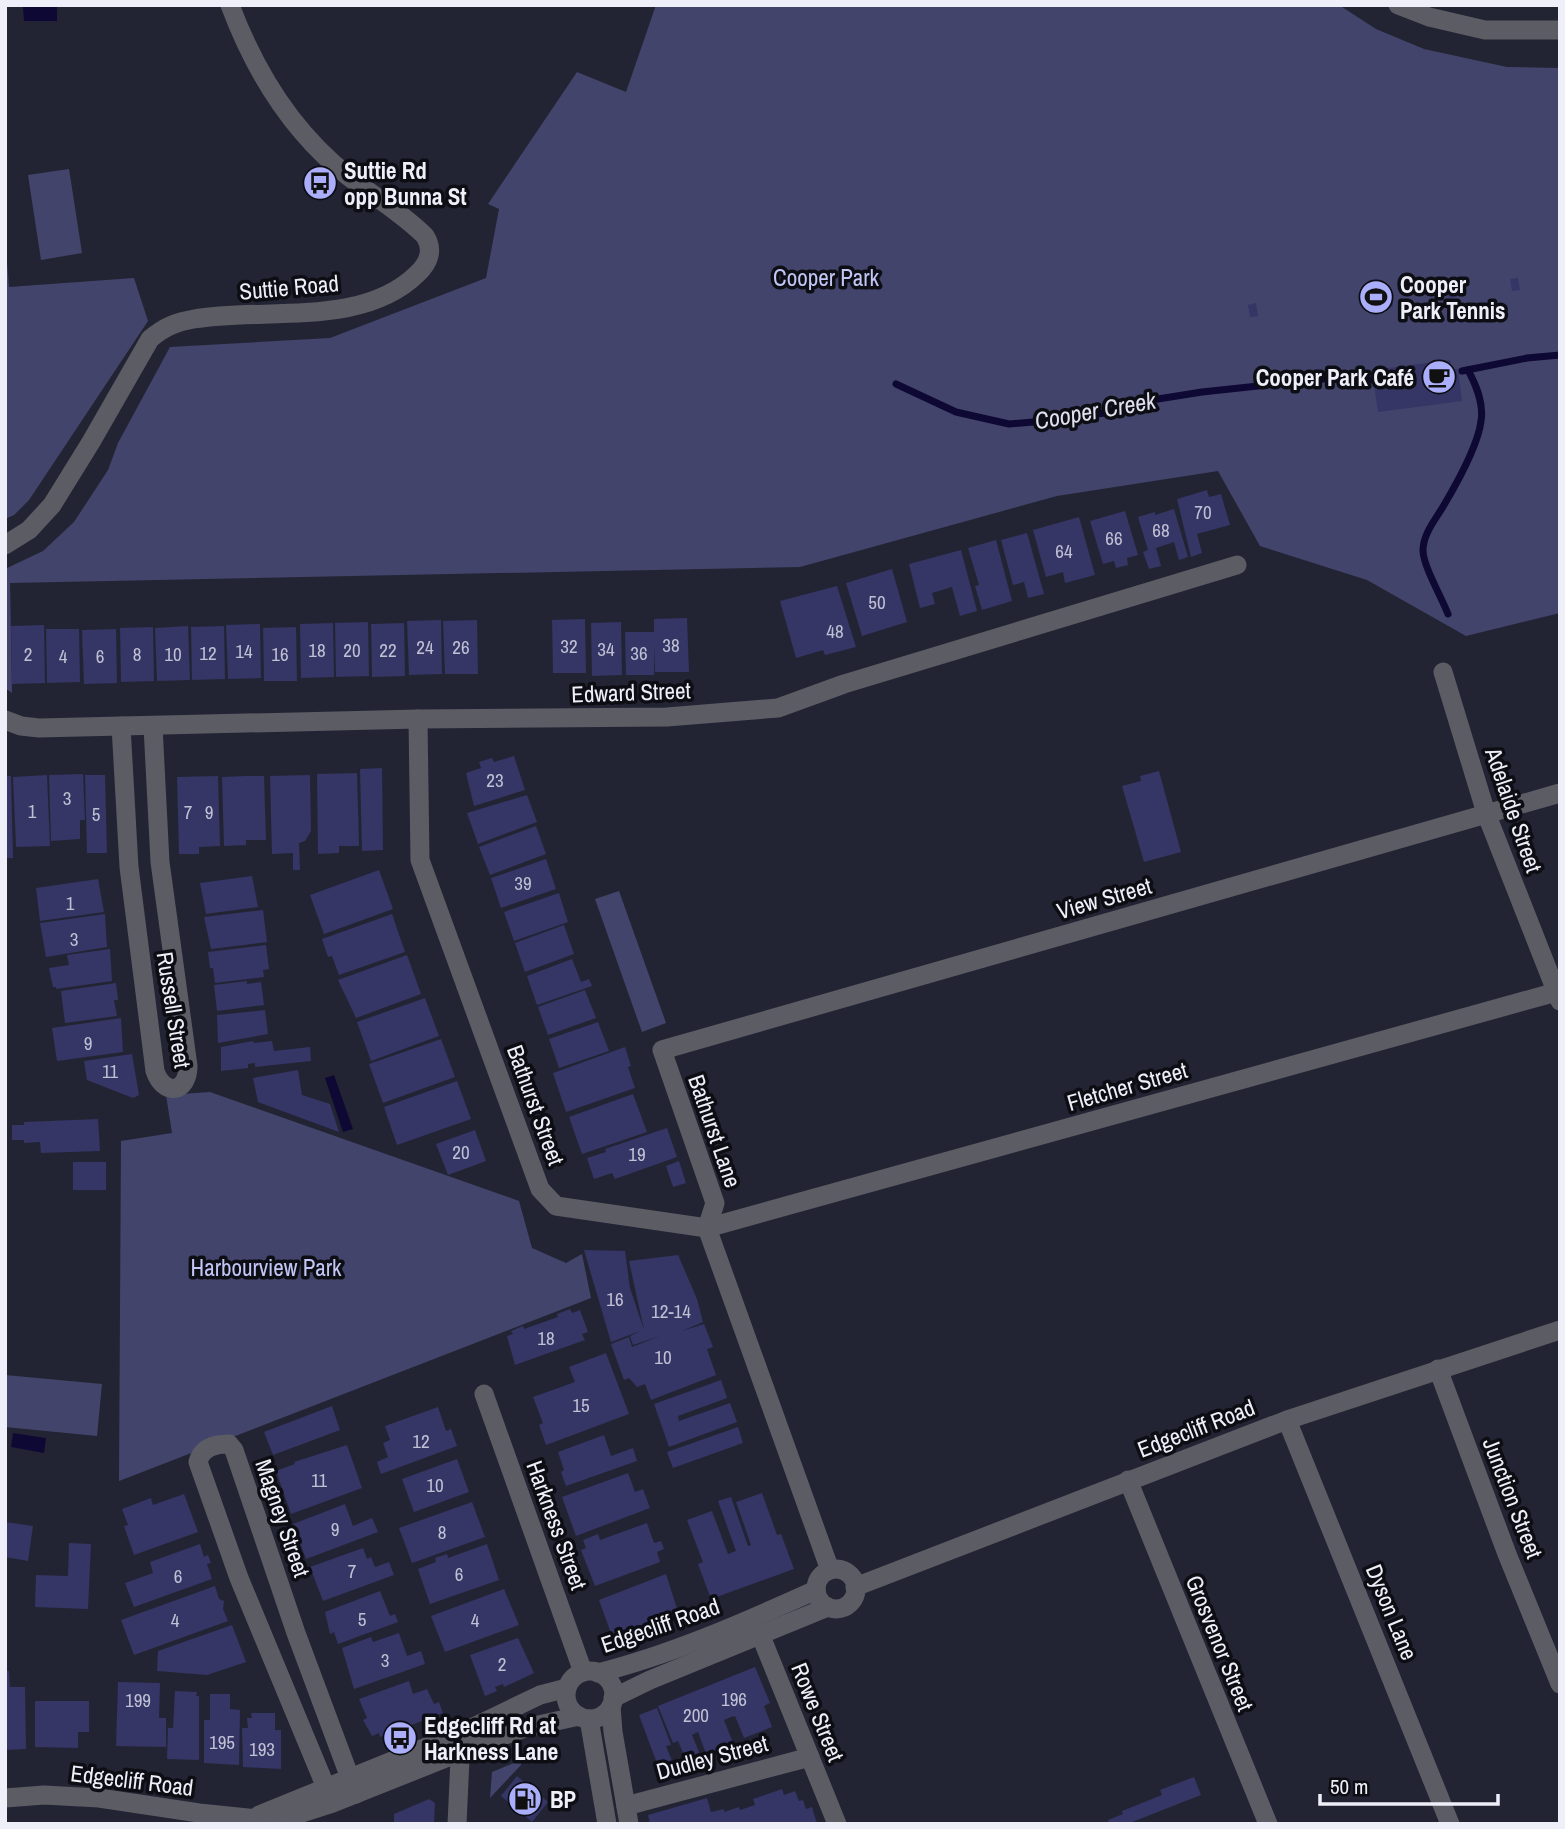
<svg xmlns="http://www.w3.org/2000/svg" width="1565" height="1829" font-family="'Archivo Narrow',sans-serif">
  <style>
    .green { fill: #42446b }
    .water { fill: #0e0834 }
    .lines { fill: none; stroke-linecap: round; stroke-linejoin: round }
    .stream { stroke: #0e0834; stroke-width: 7 }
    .building { fill: #353566 }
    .minor { stroke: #5b5c64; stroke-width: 19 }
    .tertiary { stroke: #5b5c64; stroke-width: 19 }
    .labels { text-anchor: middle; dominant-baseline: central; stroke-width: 7; stroke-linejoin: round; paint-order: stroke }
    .number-label { font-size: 19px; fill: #c0c0d4 }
    .poi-label { font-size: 23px; font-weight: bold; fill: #eeeff9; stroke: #0d0e14; text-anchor: start }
    .park-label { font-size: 23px; fill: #c2c6f7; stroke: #0d0e14 }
    .street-label { font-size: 23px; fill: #eeeff9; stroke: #0d0e14 }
    .water-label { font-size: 24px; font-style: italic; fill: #dfe1f1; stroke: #0d0e14 }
  </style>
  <rect width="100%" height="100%" fill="#232433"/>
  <g class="green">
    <path d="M656,5H1339L1376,29L1424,49L1507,67L1560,68V613L1466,636L1367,580L1260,546L1218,471L1057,496L800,567L10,583L12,693L5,688V569L43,551L74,522L108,470L118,443L170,347L330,338L486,278L499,209L488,204L577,72L626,92Z"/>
    <path d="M69,169L82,253L41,260L28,175Z"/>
    <path d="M5,237L9,287L134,278L148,321L29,500L14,515L5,519Z"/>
    <path d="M619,891L666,1023L642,1032L595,899Z"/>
    <path d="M210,1092L519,1201L532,1248L566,1263L582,1254L591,1298L119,1481L121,1141L172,1133L166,1095Z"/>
    <path d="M5,1375L102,1384L97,1436L5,1427Z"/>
    <path d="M521,1760V1765L490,1798L492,1772Z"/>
  </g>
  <g class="water">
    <path d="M23,7H57V21H24Z"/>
    <path d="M334,1075L353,1129L343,1132L325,1078Z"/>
    <path d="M13,1433L46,1438L44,1453L11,1447Z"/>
  </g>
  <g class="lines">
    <g class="stream">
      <path d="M1462,371L1527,358L1560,355"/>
      <path d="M896,384L956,412L1009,424L1067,419L1104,413L1139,402L1202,392L1332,378L1371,380"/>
      <path d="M1448,614C1442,598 1422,564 1423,549C1424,532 1436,519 1444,505C1457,483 1478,446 1481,421C1484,403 1476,385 1468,370"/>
    </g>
  </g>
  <g class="building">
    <path d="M1518,278L1520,290L1512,291L1510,279Z"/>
    <path d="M1455,285L1457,297L1449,298L1447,286Z"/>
    <path d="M1392,295L1393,307L1385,308L1384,296Z"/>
    <path d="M1256,303L1258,316L1250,317L1248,305Z"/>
    <path d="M1450,360L1452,369H1458L1462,401L1378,412L1372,370Z"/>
    <path d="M1207,490L1209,497L1221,494L1230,525L1197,534L1202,553L1191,557L1177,499Z"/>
    <path d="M1174,509L1188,557L1179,560L1174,542L1156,548L1161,566L1149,569L1143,552L1148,550L1138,517L1155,512V515Z"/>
    <path d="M1125,511L1138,555L1127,558L1128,565L1116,568L1114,561L1103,564L1090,521Z"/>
    <path d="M1079,517L1095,575L1065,583L1063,572L1046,577L1033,530Z"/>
    <path d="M1027,533L1044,594L1028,598L1024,582L1013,585L1001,540Z"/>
    <path d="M996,540L1012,601L982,610L975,586L979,585L968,548Z"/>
    <path d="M961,550L977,611L960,616L952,587L932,593L935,604L920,608L909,564Z"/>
    <path d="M892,569L907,622L862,636L846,583Z"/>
    <path d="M837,586L856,647L825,655L823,650L796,658L780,601Z"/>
    <path d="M687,618L689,672H655L654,644V675H626L625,632H654V619Z"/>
    <path d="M585,619L586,673H553L552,620Z"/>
    <path d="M441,620L442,674L409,675L407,621Z"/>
    <path d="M477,620L478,674H445L443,621Z"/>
    <path d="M368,622L369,676L336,677L335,623Z"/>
    <path d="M621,622L622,675L592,676L591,623Z"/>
    <path d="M333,623L334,677L301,678L300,624Z"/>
    <path d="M404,623L405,676L372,677L371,624Z"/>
    <path d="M260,624L261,678L228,679L226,625Z"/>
    <path d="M44,625L45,683L12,684L11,626Z"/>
    <path d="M188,626L190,680L157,681L155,628Z"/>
    <path d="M224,626L225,679L192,680L191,627Z"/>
    <path d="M153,627L154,681L121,682L120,628Z"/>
    <path d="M296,627L297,681H264L263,628Z"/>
    <path d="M46,629H79L80,682L47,683Z"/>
    <path d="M116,629L117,683L84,684L82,630Z"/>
    <path d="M514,756L525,790L474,806L466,773L481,768L479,762L492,758L494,762Z"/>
    <path d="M382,768L383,850L362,851L360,769Z"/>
    <path d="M1159,771L1181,852L1144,862L1122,786L1141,781L1140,776Z"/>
    <path d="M357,773L359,846H339V853L318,854L317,774Z"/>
    <path d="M83,774L85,820H80V839L51,841L49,775Z"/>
    <path d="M47,775L50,846L16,847L13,777Z"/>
    <path d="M85,775H105L107,853H87Z"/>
    <path d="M310,775L311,831L305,841L299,843L300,870H293V853L272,854L270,776Z"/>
    <path d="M5,776H11L13,858H5Z"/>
    <path d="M218,776L220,846L199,847V854H179L177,777Z"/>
    <path d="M245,776H264L266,840H246V845L224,846L222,777Z"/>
    <path d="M527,795L537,822L478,844L467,813Z"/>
    <path d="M536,826L546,854L490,875L479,847Z"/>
    <path d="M546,859L556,889L501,908L491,878Z"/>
    <path d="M379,870L393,909L324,934L310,895Z"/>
    <path d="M252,876L258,907L206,914L200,883Z"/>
    <path d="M98,879L104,912L40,921L36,888Z"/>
    <path d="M559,893L568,922L514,941L504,912Z"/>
    <path d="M263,910L267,942L211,949L204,917Z"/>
    <path d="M105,914L107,947L46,957L40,923Z"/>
    <path d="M392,914L405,952L339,975L332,956L328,957L322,939Z"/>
    <path d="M564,925L574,954L525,972L515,943Z"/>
    <path d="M266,945L269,969L263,970L264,977L215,983L213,968H210L208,952Z"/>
    <path d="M110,949L112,981L56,989V987H53L49,968L69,965L67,955Z"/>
    <path d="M407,955L421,994L356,1018L338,980Z"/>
    <path d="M572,959L581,982L589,979L592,986L537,1005L527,976Z"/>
    <path d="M247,981V984L261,982L264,1005L217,1011L214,985Z"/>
    <path d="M116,983L118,1000H114L117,1016L65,1023L61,991Z"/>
    <path d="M585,990L596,1018L548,1035L538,1007Z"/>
    <path d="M425,998L439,1036L371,1061L357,1022Z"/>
    <path d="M265,1010L268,1034L218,1043L217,1015Z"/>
    <path d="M121,1018L123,1052L57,1061L52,1028Z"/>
    <path d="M598,1022L609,1051L559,1068L549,1039Z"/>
    <path d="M441,1039L455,1077L383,1103L369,1064Z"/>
    <path d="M253,1041L254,1043L272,1041L274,1051L310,1047L311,1061L255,1067V1063L248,1064V1068L221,1071V1047Z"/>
    <path d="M625,1047L631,1066L628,1067L635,1088L566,1112L553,1073Z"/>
    <path d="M132,1054L139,1095L133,1098L87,1080L84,1061Z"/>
    <path d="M298,1070L302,1095L330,1104L339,1132L258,1102L253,1078Z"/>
    <path d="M457,1081L471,1119L397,1145L384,1107Z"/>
    <path d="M633,1094L647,1132L582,1154L569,1117Z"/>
    <path d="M98,1119L100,1151L41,1153L40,1142L24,1143V1140H12V1125H24V1122Z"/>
    <path d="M667,1128L677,1157L615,1179L612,1173L594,1179L587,1158L606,1152L605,1149Z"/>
    <path d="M475,1130L486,1161L448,1175L436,1144Z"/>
    <path d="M679,1161L686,1183L673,1187L666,1166Z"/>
    <rect x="73" y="1162" width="33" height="28"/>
    <path d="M584,1250L625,1251L630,1288L644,1330L629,1261L678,1255L697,1299L703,1322L682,1331L704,1324L713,1347L707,1349L716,1375L651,1400L645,1384L637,1387L629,1378L624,1380L611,1344L629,1337L632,1347L660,1336L633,1345L630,1336L640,1331L611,1342Z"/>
    <path d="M570,1309L572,1313L580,1310L588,1332L582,1334L585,1340L515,1365L507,1336L513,1334L511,1331L523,1326L524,1329L558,1317L557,1314Z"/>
    <path d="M606,1353L629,1414L546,1445L539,1425L543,1423L533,1397L575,1382L569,1367Z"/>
    <path d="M721,1380L727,1398L678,1416L679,1421L730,1403L737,1422L669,1447L654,1404Z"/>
    <path d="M332,1406L340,1430L273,1455L264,1432Z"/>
    <path d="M438,1407L446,1431L451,1429L457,1446L381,1474L377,1462L388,1457L383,1443L390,1440L385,1426Z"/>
    <path d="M738,1427L743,1443L673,1468L667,1452Z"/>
    <path d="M604,1435L611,1456L633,1448L637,1461L566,1486L561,1472L564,1470L558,1452Z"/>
    <path d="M347,1445L362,1488L291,1514L276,1471L295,1464L294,1462Z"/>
    <path d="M457,1459L469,1492L414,1512L402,1479Z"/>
    <path d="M628,1473L635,1492L643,1489L650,1508L576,1536L562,1497Z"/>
    <path d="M762,1493L777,1535L781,1534L794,1569L711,1599L698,1564L703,1562L687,1520L712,1511L728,1554L736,1551L718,1501L731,1497L748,1546L751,1545L736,1502Z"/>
    <path d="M184,1494L198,1532L134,1555L124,1526L128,1525L122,1509L151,1498L153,1505Z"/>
    <path d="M472,1502L485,1537L412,1563L399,1528Z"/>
    <path d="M345,1504L353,1526L372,1518L378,1532L306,1559L293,1524Z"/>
    <path d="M5,1522L33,1526L28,1561L5,1557Z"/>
    <path d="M647,1523L654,1543L661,1541L664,1549L657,1552L660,1562L595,1586L581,1550L586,1548L583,1540L598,1534L600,1540Z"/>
    <path d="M69,1543L91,1544L88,1609L35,1607L36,1575L68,1576Z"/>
    <path d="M200,1544L204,1557L208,1555L211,1563L207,1564L212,1579L134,1607L125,1583L153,1573L150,1562Z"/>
    <path d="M487,1544L499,1580L430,1604L418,1569L436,1562L435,1558L447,1554L448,1558Z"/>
    <path d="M363,1548L367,1559L371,1557L375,1567L389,1562L394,1575L323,1601L310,1567Z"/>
    <path d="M666,1574L679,1615L613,1639L599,1600Z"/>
    <path d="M215,1586L219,1599L224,1601L223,1609L228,1621L134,1655L121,1620Z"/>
    <path d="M504,1589L519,1625L445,1652L431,1616Z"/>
    <path d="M380,1591L390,1616L395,1614L398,1622L338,1644L334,1632L330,1634L325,1612Z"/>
    <path d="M232,1625L246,1662L207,1675L157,1671L158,1651Z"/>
    <path d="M399,1633L407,1656L421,1651L425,1664L354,1689L342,1648L371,1637L373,1642Z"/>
    <path d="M518,1638L534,1673L504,1687L503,1684L495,1687L497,1691L485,1696L470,1655Z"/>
    <path d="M755,1667L770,1703L764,1706L772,1727L744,1738L735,1716L731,1717L724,1720L733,1743L706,1754L698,1732L692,1735L702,1759L688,1765L678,1741L673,1743L658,1706Z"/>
    <path d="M5,1671H9L10,1687H25L26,1749L5,1750Z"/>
    <path d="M409,1681L413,1694L427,1689L434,1704L439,1702L443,1713L380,1737L379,1733L372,1736L363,1720L367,1718L359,1699Z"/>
    <path d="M118,1682L160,1683L159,1718H166V1747L116,1746Z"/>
    <path d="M175,1691L197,1692L196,1696H199V1760L167,1759L168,1728H173Z"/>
    <path d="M210,1694H230V1709L240,1710L239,1765L204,1763V1720H210Z"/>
    <path d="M35,1701H89V1732H78V1748L35,1747Z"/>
    <path d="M657,1708L671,1745L666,1746L672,1761L658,1766L639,1715Z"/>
    <path d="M251,1713H275V1730H281V1769L243,1767L242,1728H248L247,1718H252Z"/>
    <path d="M517,1776L548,1802L532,1822L501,1796Z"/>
    <path d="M1194,1777L1201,1795L1127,1824H1110L1108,1820L1123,1814L1122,1811L1162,1795L1160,1790Z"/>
    <path d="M782,1789L784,1795L795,1791L799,1801L803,1800L806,1809L812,1807L817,1824H650L648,1815L707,1798L711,1812L724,1809V1812L739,1807L740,1810L755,1805L753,1799Z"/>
    <path d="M429,1799L435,1803L434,1824H394V1814Z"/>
  </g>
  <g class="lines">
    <g class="minor">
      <path d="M1398,5L1429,17L1485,30H1560"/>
      <path d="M5,545L29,530L52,505L91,442L150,339C164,327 176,322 194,319C264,307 362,328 417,274C429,263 434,250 425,236C402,213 373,196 348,176C292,132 255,72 230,5"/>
      <path d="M1443,672L1486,813L1560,1001"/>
      <path d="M418,719L667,717L778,708L844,684L1237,565"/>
      <path d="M121,726L129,867L155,1071C164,1097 188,1093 188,1066L160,862L153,726"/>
      <path d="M707,1228L715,1203L662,1050L1560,793"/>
      <path d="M707,1228L1560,991"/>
      <path d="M1438,1369L1507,1554L1560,1684"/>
      <path d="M484,1394L583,1672"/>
      <path d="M1287,1420L1450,1824"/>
      <path d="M1128,1480L1268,1824"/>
      <path d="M754,1619L837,1824"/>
      <path d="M332,1802L239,1578L198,1462C202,1447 215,1444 229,1444L234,1450L296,1633L356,1794"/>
      <path d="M626,1806L810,1757"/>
      <path d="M457,1824L461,1737"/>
    </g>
    <g class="tertiary">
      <path d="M5,720L21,726L39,728L418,719L420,860L540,1189L556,1206L707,1228L830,1570"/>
      <circle cx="836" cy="1589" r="20"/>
      <path d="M855,1587L1287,1420L1560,1330"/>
      <circle cx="590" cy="1695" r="24"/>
      <path d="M598,1673C673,1654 745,1622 816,1590"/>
      <path d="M613,1698L650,1680L828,1607"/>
      <path d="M611,1706L613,1732L629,1824"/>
      <path d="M589,1719L607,1824"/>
      <path d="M5,1798L44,1795L99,1798L199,1813L277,1821L333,1803L496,1738L525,1728L579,1716"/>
      <path d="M259,1815L461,1733L540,1695L567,1688"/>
    </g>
  </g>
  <defs>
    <g id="bus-disc" transform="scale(1.75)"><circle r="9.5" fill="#abaffb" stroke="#0d0e14"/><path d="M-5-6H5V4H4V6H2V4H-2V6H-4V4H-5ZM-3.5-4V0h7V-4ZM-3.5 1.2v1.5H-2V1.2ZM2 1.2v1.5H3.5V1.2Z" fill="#111"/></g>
    <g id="stadium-disc" transform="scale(1.75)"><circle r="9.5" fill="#abaffb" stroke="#0d0e14"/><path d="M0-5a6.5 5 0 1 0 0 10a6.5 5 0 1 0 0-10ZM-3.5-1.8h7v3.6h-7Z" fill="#111"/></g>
    <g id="cafe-disc" transform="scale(1.75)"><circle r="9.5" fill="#abaffb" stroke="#0d0e14"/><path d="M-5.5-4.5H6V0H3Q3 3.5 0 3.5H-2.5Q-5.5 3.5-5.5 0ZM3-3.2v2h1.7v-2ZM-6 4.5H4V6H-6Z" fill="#111"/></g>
    <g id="fuel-disc" transform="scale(1.75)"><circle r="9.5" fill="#abaffb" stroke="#0d0e14"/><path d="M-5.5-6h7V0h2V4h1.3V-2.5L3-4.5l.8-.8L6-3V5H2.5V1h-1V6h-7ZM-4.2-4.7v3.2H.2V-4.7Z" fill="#111"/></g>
  </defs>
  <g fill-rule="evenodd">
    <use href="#bus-disc" x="320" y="183"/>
    <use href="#stadium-disc" x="1376" y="297"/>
    <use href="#cafe-disc" x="1439" y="377"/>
    <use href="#bus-disc" x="400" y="1738"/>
    <use href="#fuel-disc" x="525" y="1799"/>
  </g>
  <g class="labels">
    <g class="number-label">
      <text x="1203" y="512">70</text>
      <text x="1161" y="530">68</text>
      <text x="1114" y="538">66</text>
      <text x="1064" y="551">64</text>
      <text x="877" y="602">50</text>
      <text x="835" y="631">48</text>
      <text x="671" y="645">38</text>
      <text x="569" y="646">32</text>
      <text x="425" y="647">24</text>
      <text x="461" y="647">26</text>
      <text x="606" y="649">34</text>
      <text x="317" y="650">18</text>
      <text x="352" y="650">20</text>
      <text x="388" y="650">22</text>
      <text x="244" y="651">14</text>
      <text x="208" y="653">12</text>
      <text x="639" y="653">36</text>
      <text x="28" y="654">2</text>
      <text x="137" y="654">8</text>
      <text x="173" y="654">10</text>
      <text x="280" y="654">16</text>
      <text x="63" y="656">4</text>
      <text x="100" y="656">6</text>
      <text x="495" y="780">23</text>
      <text x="67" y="798">3</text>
      <text x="32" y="811">1</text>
      <text x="188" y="812">7</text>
      <text x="209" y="812">9</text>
      <text x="96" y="814">5</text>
      <text x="523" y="883">39</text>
      <text x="70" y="903">1</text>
      <text x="74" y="939">3</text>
      <text x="88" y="1043">9</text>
      <text x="110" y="1071">11</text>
      <text x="461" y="1152">20</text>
      <text x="637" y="1154">19</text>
      <text x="615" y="1299">16</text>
      <text x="671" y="1311">12-14</text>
      <text x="546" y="1338">18</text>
      <text x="663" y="1357">10</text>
      <text x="581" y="1405">15</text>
      <text x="421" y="1441">12</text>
      <text x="319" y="1480">11</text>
      <text x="435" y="1485">10</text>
      <text x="335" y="1529">9</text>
      <text x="442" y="1532">8</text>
      <text x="352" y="1571">7</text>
      <text x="459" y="1574">6</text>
      <text x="178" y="1576">6</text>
      <text x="362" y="1619">5</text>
      <text x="175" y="1620">4</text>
      <text x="475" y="1620">4</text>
      <text x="385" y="1660">3</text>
      <text x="502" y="1664">2</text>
      <text x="734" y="1699">196</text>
      <text x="138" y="1700">199</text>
      <text x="696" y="1715">200</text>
      <text x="222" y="1742">195</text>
      <text x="262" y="1749">193</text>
    </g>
    <g class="poi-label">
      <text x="344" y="170">Suttie Rd<tspan x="344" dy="26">opp Bunna St</tspan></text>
      <text x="1400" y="284">Cooper<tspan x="1400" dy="26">Park Tennis</tspan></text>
      <text x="1414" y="377" text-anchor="end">Cooper Park Café</text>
      <text x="424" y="1725">Edgecliff Rd at<tspan x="424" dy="26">Harkness Lane</tspan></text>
      <text x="550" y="1799">BP</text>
    </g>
    <g class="park-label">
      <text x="826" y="277">Cooper Park</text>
      <text x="266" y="1267">Harbourview Park</text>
    </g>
    <g class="street-label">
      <text transform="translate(289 287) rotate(-5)">Suttie Road</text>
      <text transform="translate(631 692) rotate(-2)">Edward Street</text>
      <text transform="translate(1514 810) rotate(71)">Adelaide Street</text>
      <text transform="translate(1104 898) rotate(-16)">View Street</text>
      <text transform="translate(174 1010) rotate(81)">Russell Street</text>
      <text transform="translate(1127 1086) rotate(-16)">Fletcher Street</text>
      <text transform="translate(536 1105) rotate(70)">Bathurst Street</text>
      <text transform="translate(715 1131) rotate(71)">Bathurst Lane</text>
      <text transform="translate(1196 1428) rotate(-21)">Edgecliff Road</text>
      <text transform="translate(1513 1498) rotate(69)">Junction Street</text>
      <text transform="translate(283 1518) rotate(71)">Magney Street</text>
      <text transform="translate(557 1525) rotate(70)">Harkness Street</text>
      <text transform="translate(1392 1612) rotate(68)">Dyson Lane</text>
      <text transform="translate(660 1625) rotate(-19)">Edgecliff Road</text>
      <text transform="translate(1220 1643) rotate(68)">Grosvenor Street</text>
      <text transform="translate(818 1712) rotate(68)">Rowe Street</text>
      <text transform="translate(712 1757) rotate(-15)">Dudley Street</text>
      <text transform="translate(132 1780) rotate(7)">Edgecliff Road</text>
    </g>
    <g class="water-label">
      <text transform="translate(1095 410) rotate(-10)">Cooper Creek</text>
    </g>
  </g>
  <rect width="1565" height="1829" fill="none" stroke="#eeeff9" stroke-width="14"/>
  <path d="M1320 1794v10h178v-10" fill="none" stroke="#eeeff9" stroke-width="3.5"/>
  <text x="1330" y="1794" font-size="21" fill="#eeeff9" stroke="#0d0e14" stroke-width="5" paint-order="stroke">50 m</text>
</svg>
